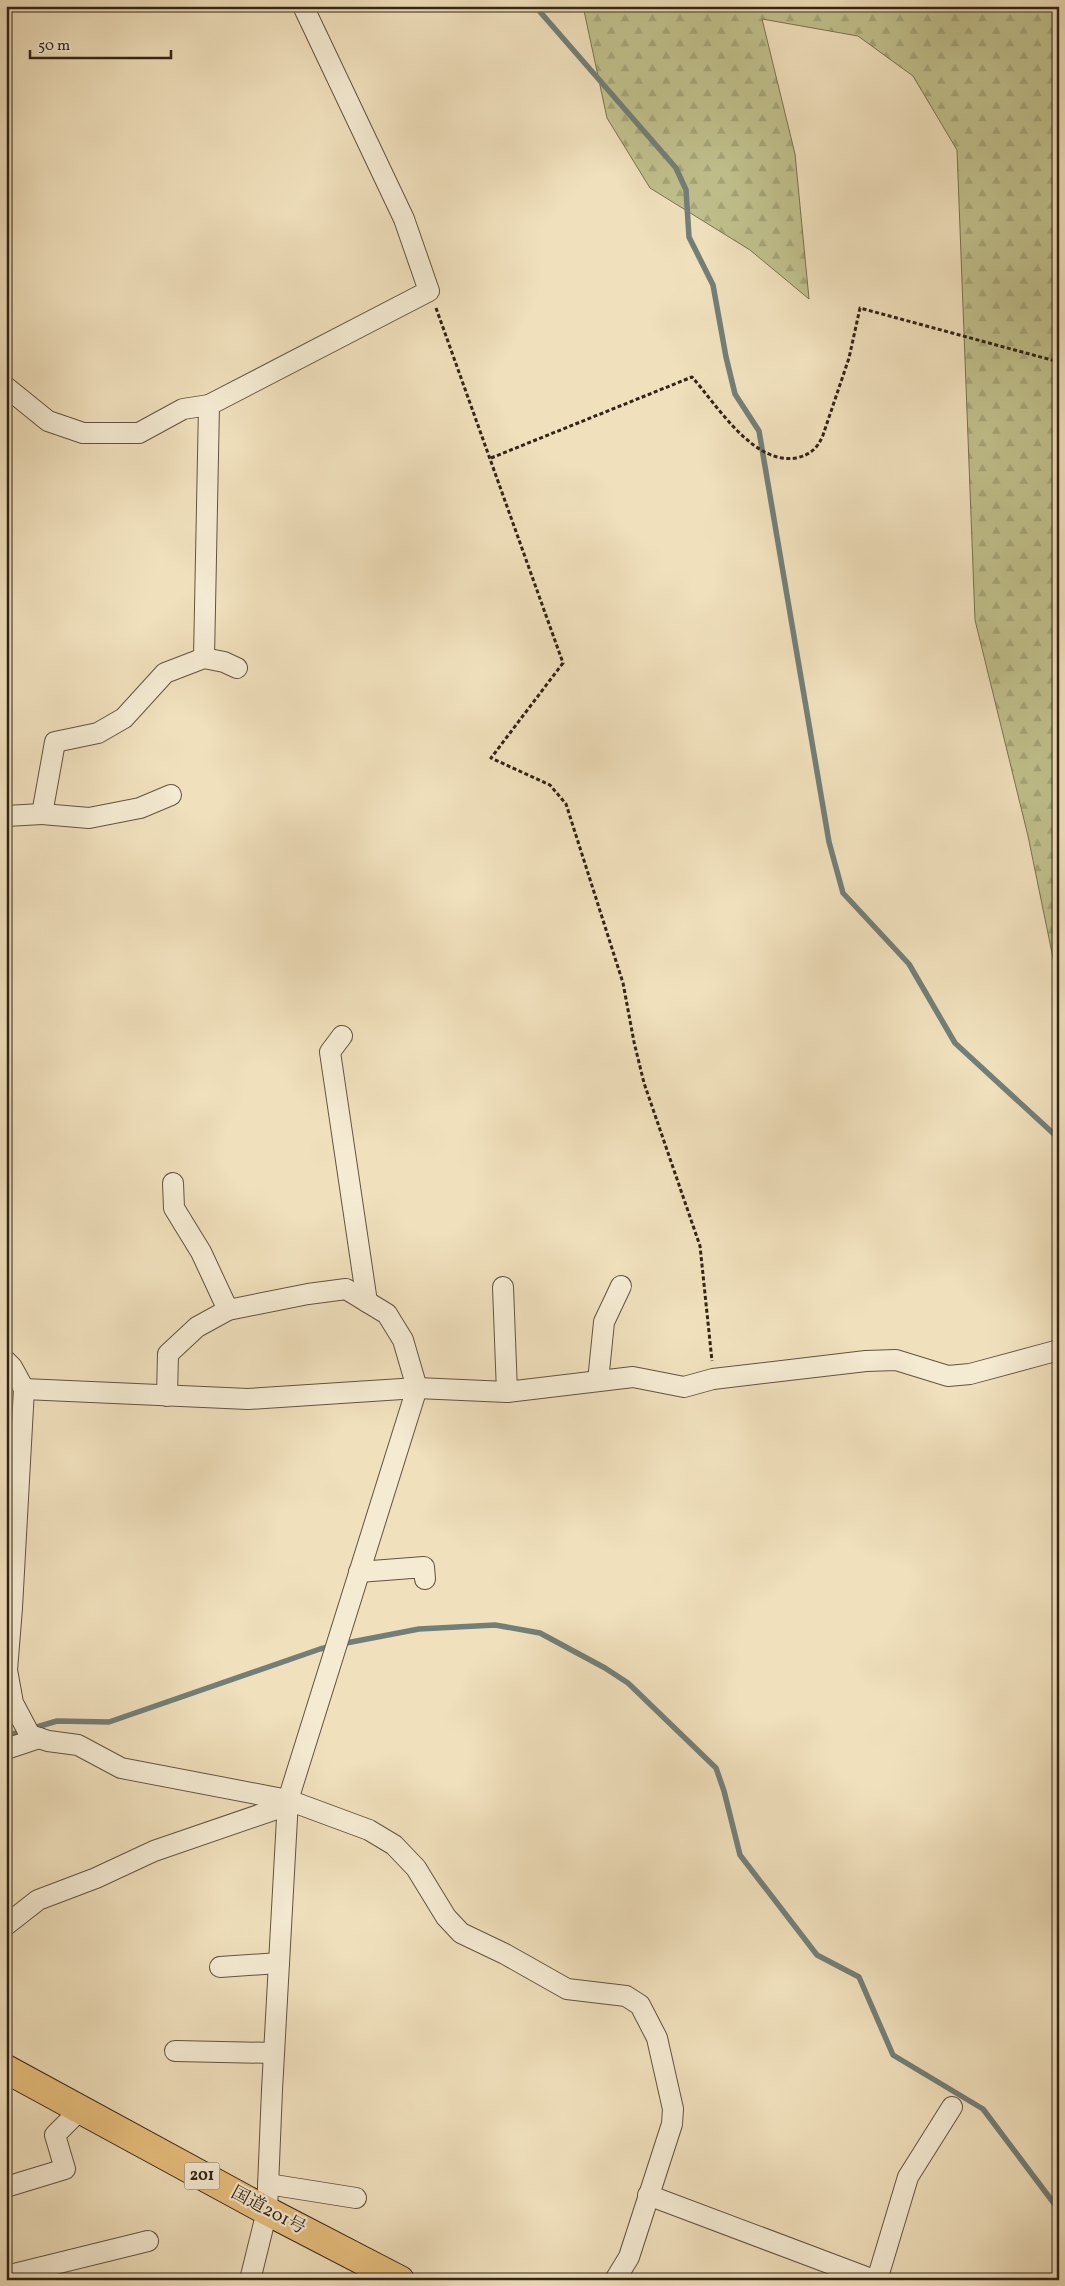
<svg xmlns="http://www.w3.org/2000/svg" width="1065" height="2286" font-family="Vollkorn,'Noto Serif JP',serif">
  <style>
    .forest { fill: url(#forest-firs); stroke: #797251 }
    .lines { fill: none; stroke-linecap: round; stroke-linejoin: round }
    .stream { stroke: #727f78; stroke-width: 5.5 }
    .street-casing { stroke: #625340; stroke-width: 22 }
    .highway-casing { stroke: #322416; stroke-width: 30 }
    .path { stroke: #322416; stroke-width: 3; stroke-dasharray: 4 2.5; stroke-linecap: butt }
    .street { stroke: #f5ebd3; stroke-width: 20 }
    .highway { stroke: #e8c07e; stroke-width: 28 }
    .labels { text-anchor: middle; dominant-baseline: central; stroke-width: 4.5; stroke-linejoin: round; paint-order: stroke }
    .shield { fill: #f5ebd3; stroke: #6c604f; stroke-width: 1 }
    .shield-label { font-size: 16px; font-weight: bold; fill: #322416 }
    .street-label { font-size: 18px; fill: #322416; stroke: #f5ebd3 }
  </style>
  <defs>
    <pattern id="forest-firs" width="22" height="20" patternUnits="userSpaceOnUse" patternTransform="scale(1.25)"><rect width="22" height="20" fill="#c0c08c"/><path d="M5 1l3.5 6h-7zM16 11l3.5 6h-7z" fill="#a5a578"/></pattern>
  </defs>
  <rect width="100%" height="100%" fill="#f0e0bc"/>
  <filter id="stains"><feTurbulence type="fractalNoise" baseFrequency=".004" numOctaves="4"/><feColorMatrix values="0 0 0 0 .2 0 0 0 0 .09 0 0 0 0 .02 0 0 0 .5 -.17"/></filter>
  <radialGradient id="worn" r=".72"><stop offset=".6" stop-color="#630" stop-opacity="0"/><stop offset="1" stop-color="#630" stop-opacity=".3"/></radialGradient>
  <path class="forest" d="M583,6H1059V987L1028,836L975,620L957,150L913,76L858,36L762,19L795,154L809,299L750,250L650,188L607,118Z"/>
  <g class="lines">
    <g class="stream">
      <path d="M535,6L676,168L686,190L689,237L713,285L726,357L735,394L759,431L829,842L843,893L909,964L955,1043L1055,1135"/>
      <path d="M341,1644L419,1629L495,1625L540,1633L605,1668L628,1683L716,1768L724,1791L740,1855L817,1955L859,1977L893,2055L983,2109L1059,2210"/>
      <path d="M6,1736L57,1721L109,1722L320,1649L332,1646"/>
    </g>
    <g class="street-casing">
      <g id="street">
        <path d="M6,387L48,421L83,433H139L183,409L209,405"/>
        <path d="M204,658L209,405L429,291L404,219L303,6"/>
        <path d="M42,814L89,818L140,808L171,795"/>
        <path d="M6,816L42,814L55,742L98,733L124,718L165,673L204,658L224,662L237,668"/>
        <path d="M342,1036L330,1052L367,1302"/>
        <path d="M173,1183L174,1208L201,1252L228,1310"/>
        <path d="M503,1287L507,1392"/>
        <path d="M6,1361L12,1367L24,1389L12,1608L7,1670L13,1703L30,1735L48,1741L78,1745L121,1768L288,1800L369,1830L394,1845L416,1868L446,1917L461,1933L505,1954L567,1989L626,1996L640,2005L657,2038L673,2109L672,2124L629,2257L615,2280"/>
        <path d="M598,1381L604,1322L621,1286"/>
        <path d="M24,1389L248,1399L417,1388L507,1392L633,1377L684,1387L713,1379L866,1361L896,1360L948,1376L970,1374L1059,1350"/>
        <path d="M167,1396L168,1354L197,1327L228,1310L308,1294L346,1289L387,1314L403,1340L417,1388L288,1800L272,2090L267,2211L250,2280"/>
        <path d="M359,1572L424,1567L425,1579"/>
        <path d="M6,1749L39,1738"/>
        <path d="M6,1925L38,1900L96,1878L154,1851L288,1805"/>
        <path d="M220,1967L279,1963"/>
        <path d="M175,2051L274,2053"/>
        <path d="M268,2184L356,2198"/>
        <path d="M6,2187L65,2169L55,2135L71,2119L77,2108"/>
        <path d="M648,2195L874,2280"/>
        <path d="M6,2276L148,2241"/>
        <path d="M877,2280L908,2177L952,2107"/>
      </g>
    </g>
    <g class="highway-casing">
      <path id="highway" d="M6,2069L267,2211L400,2280"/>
    </g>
    <g class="path">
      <path d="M436,308L563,663L491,758L550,785L566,804L623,983L634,1042L644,1083L700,1246L712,1361"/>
      <path d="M491,458L692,377C717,405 753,465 796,458C810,455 818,448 823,435L849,358L860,308L1059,362"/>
    </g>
    <use href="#street" class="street"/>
    <use href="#highway" class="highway"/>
  </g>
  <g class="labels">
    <rect class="shield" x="184.5" y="2162.5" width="35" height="27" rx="4"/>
    <g class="shield-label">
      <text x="202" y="2176">201</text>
    </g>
    <g class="street-label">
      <text transform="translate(268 2211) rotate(28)">国道201号</text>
    </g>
  </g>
  <rect width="1065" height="2286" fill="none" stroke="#f0e0bc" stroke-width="25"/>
  <rect x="8" y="8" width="1050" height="2271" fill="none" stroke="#322416" stroke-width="2.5"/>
  <rect x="12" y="12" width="1040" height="2261" fill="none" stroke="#322416"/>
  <path d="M30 50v8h141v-8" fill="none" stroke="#322416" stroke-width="2.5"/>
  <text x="38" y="50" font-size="15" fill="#322416" stroke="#f5ebd3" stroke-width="4" paint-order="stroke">50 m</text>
  <rect width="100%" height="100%" filter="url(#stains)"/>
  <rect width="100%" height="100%" fill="url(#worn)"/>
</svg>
